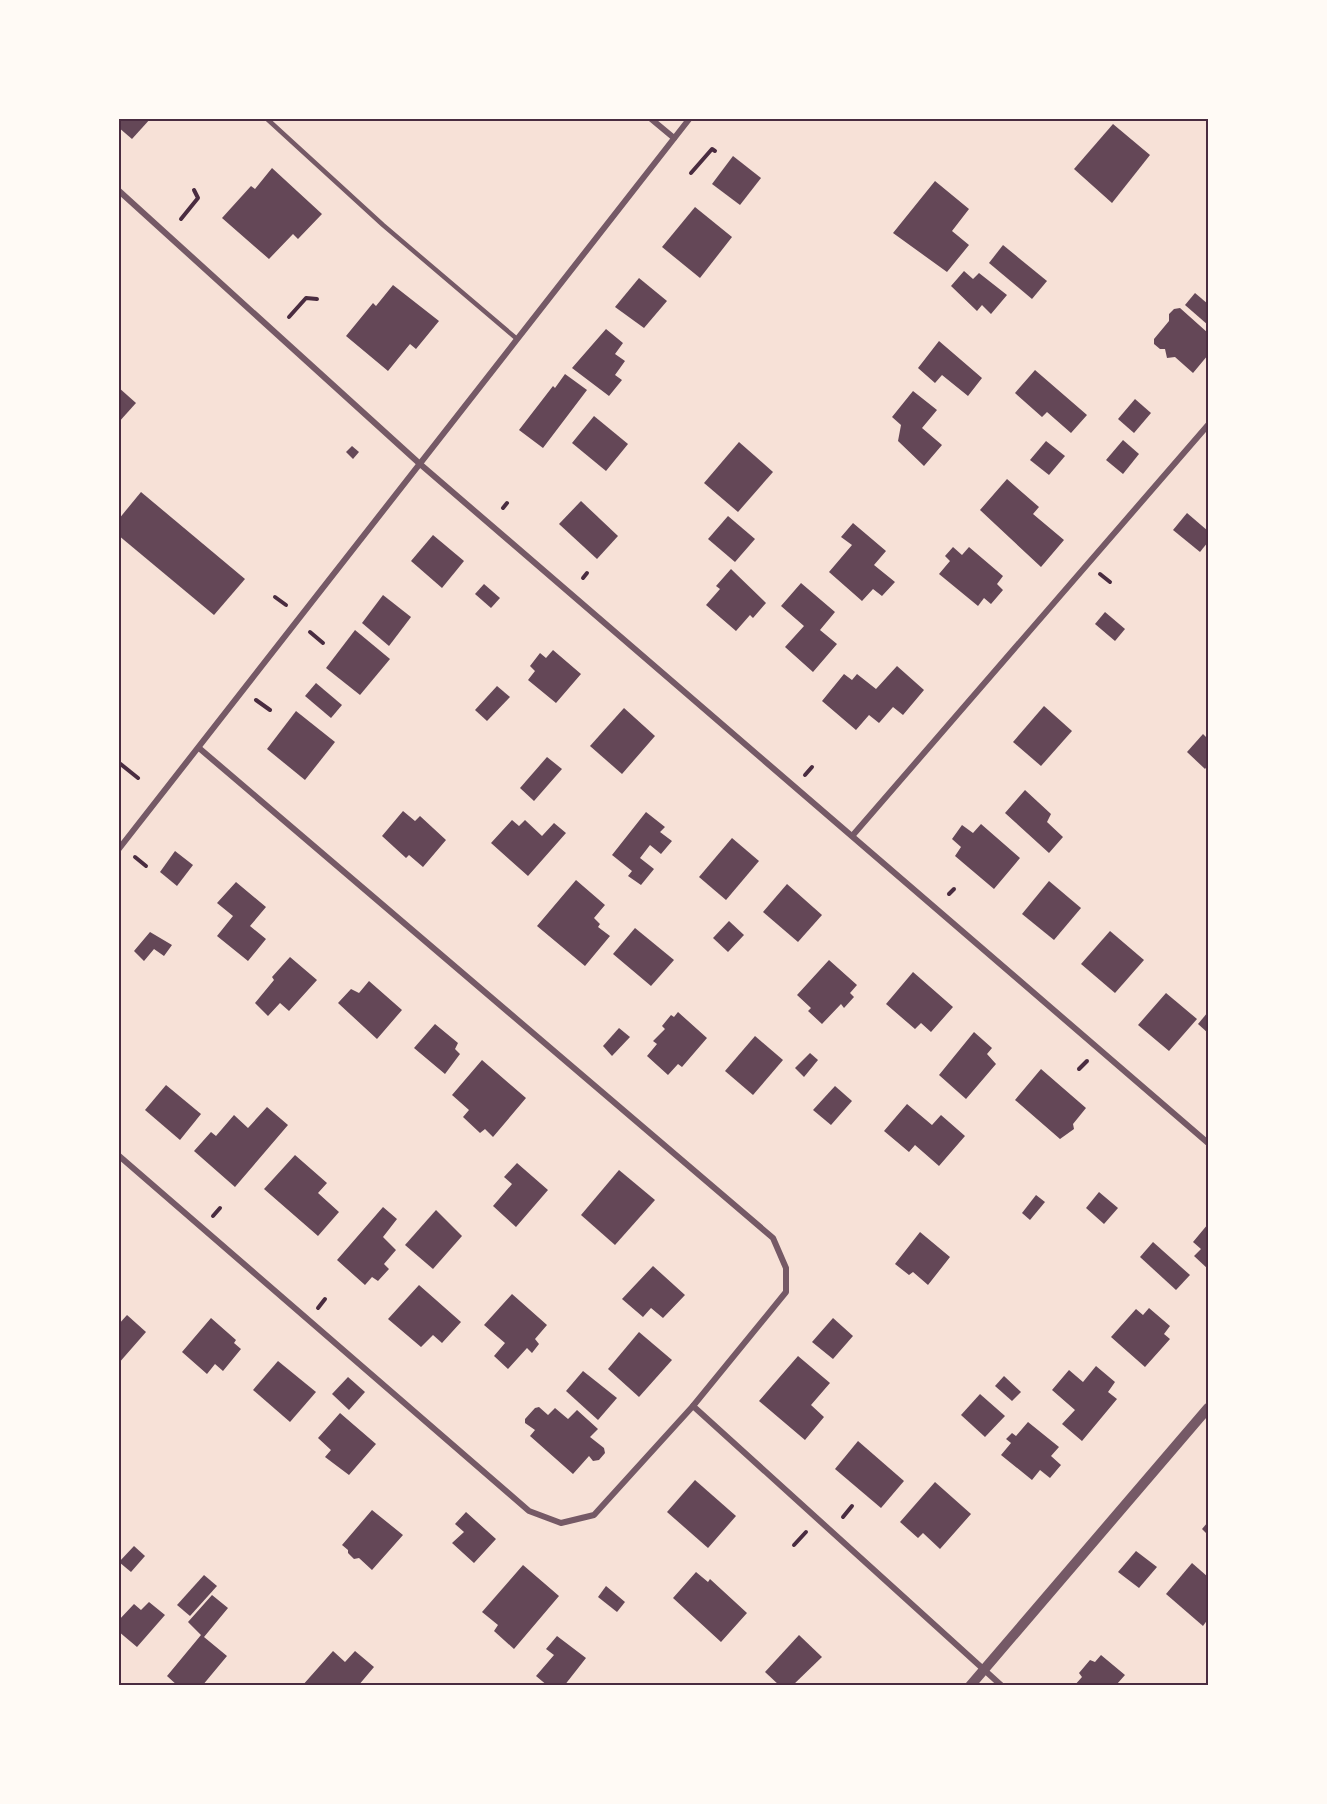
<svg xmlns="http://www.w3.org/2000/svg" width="1327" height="1804" font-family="'Roboto Condensed',sans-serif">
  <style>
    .building { fill: #644757 }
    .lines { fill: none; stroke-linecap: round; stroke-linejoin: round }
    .path { stroke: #4a2c40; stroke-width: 4 }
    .service { stroke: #755966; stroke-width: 4.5 }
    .minor { stroke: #755966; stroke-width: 6 }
    .tertiary { stroke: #755966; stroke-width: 10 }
    .neatline { fill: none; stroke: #4a2c40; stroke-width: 2 }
  </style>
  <rect width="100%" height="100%" fill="#f7e1d7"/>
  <g class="building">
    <path d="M118,118H151L132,139L118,127Z"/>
    <path d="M1113,124L1150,155L1112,203L1074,169Z"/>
    <path d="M733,156L761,178L740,205L712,184Z"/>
    <path d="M272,168L322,214L298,239L293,234L269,259L222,218L251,186L255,189Z"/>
    <path d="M935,181L969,209L952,231L969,245L947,272L893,233Z"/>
    <path d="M695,207L732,237L700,278L662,247Z"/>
    <path d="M1003,245L1047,281L1032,299L989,263Z"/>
    <path d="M964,271L973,279L979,273L1007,295L991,314L982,305L977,311L951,286Z"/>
    <path d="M639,278L667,301L644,328L615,307Z"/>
    <path d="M393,285L439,321L416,349L410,344L388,371L346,336L373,303L376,306Z"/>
    <path d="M1195,293L1208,304V325L1185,305Z"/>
    <path d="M1180,308L1208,333V355L1193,373L1175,357L1167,358L1165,349H1160L1154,344V339L1169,321V314L1174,309Z"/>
    <path d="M606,329L623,343L615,354L625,361L615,375L622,380L609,396L572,368Z"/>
    <path d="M939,341L982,378L968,396L942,375L935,383L918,368Z"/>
    <path d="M1035,370L1087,415L1071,433L1047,412L1042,417L1015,393Z"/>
    <path d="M565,374L587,390L543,448L519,430L553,386L555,388Z"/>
    <path d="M118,387L136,403L118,423Z"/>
    <path d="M913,391L937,410L922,428L942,445L924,466L898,441L901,425L892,417Z"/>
    <path d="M1135,399L1151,413L1134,433L1118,419Z"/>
    <path d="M594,416L628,444L606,471L572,443Z"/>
    <path d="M1123,440L1139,454L1123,474L1106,460Z"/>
    <path d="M1046,441L1065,456L1049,475L1030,460Z"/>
    <path d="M739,442L773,472L738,512L704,483Z"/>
    <path d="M352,446L359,452L353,459L346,452Z"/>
    <path d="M1007,479L1039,507L1033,514L1064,540L1041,567L980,510Z"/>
    <path d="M141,492L245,579L214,615L118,535V520Z"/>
    <path d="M581,501L618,536L597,559L559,524Z"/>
    <path d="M1187,513L1208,531V542L1200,552L1173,530Z"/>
    <path d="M728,516L755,539L735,562L708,539Z"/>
    <path d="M853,523L886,551L874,565L895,582L882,596L873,589L862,601L829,572L852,545L841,537Z"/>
    <path d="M433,535L464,561L442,588L411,561Z"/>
    <path d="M953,547L962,555L969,547L1003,576L997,584L1003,590L991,604L984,598L978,606L939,574L950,561L945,556Z"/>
    <path d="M731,569L766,603L753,618L750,615L736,631L706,605L720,589L716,586Z"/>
    <path d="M801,583L835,612L820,630L837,644L813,672L785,647L804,626L781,606Z"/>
    <path d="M484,584L500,598L491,608L475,594Z"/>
    <path d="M383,595L411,617L389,646L362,623Z"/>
    <path d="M1105,612L1125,629L1115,641L1095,624Z"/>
    <path d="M355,630L390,659L360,695L326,668Z"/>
    <path d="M553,650L581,674L556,703L528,680L535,671L530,666L540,653L546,658Z"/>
    <path d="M897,666L924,690L903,715L893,707L879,723L869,715L856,730L822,701L844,674L852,680L857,674L876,689Z"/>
    <path d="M316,683L342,705L331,718L305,696Z"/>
    <path d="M497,686L510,697L487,721L475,710Z"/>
    <path d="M1044,706L1072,731L1041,766L1013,742Z"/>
    <path d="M624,708L655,736L622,774L590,746Z"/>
    <path d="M296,711L335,742L305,780L267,749Z"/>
    <path d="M1203,734L1208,739V765L1205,769L1187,752Z"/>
    <path d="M547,757L562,769L534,801L520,788Z"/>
    <path d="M1025,790L1051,814L1047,822L1063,837L1049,853L1005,813Z"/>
    <path d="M403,811L415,821L420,816L446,840L423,867L409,855L406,858L382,836Z"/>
    <path d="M646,812L665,827L660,832L672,841L661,854L650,845L640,858L654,869L641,885L628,876L632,871L612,855Z"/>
    <path d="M512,820L519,826L525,820L542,836L554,823L566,833L528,876L491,843Z"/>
    <path d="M981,824L1020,858L994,889L955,856L961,847L952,839L962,825L973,833Z"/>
    <path d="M732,838L759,861L726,900L699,877Z"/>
    <path d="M175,851L193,865L177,886L160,872Z"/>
    <path d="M576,880L605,905L594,918L600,924L598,927L610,936L585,966L537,926Z"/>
    <path d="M1049,881L1081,908L1054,940L1022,914Z"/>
    <path d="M236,882L266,907L250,926L266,939L248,961L217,936L233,916L217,903Z"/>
    <path d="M787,884L822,915L798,942L763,912Z"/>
    <path d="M729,921L744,935L728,952L713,938Z"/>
    <path d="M635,928L674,960L651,986L613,954Z"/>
    <path d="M1110,931L1144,960L1115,993L1081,964Z"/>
    <path d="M150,932L172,945L164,956L154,949L144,961L134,951Z"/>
    <path d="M290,957L317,980L289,1011L280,1003L268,1016L255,1003L274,980L272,977Z"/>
    <path d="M829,960L857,985L850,993L854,997L844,1008L841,1004L822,1024L808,1011L811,1008L797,995Z"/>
    <path d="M913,972L953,1007L931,1032L921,1023L915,1029L886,1004Z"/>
    <path d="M369,981L402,1010L377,1039L338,1003L351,989L359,993Z"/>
    <path d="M1166,993L1197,1019L1169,1051L1138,1025Z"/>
    <path d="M678,1012L707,1038L682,1067L678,1064L668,1075L647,1056L657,1044L653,1041L665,1029L662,1026L671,1015L674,1017Z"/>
    <path d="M1208,1012V1033L1198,1024Z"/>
    <path d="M435,1024L458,1043L455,1049L460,1054L445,1074L414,1048Z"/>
    <path d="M619,1028L630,1037L612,1056L603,1046Z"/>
    <path d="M974,1032L992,1048L987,1054L996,1064L966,1099L939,1075Z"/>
    <path d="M755,1036L783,1060L753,1095L725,1071Z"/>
    <path d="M810,1053L818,1060L804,1077L795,1068Z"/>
    <path d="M482,1060L526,1098L493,1137L485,1129L480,1133L463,1117L469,1110L452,1095Z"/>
    <path d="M1041,1069L1086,1108L1073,1124L1074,1129L1060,1139L1015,1100Z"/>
    <path d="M166,1085L201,1114L180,1140L145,1110Z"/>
    <path d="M835,1086L852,1101L831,1125L813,1110Z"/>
    <path d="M907,1104L932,1125L941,1115L965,1136L939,1166L915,1145L909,1152L884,1131Z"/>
    <path d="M267,1107L288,1125L235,1187L194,1151L211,1132L216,1136L234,1115L248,1128Z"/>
    <path d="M295,1155L327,1183L318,1193L339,1212L318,1236L264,1189Z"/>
    <path d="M517,1163L548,1190L516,1227L493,1206L512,1184L504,1177Z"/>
    <path d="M619,1170L655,1200L615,1245L581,1215Z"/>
    <path d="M1099,1192L1118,1208L1104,1224L1086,1208Z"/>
    <path d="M1036,1195L1045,1202L1030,1220L1022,1213Z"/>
    <path d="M383,1207L397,1219L383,1237L396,1250L384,1264L389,1269L378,1281L372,1277L365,1285L337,1260Z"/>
    <path d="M436,1210L462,1236L433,1269L405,1245Z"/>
    <path d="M1208,1224V1269L1194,1256L1201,1249L1193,1242Z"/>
    <path d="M920,1232L950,1257L928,1285L913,1272L909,1275L895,1264Z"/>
    <path d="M1153,1242L1190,1275L1176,1290L1140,1257Z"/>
    <path d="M653,1266L685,1295L663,1318L651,1308L643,1317L622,1299Z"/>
    <path d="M419,1285L461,1322L442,1343L433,1335L421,1347L388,1319Z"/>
    <path d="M512,1294L547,1325L535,1339L539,1344L532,1353L527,1348L508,1369L494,1356L505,1343L484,1325Z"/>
    <path d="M1149,1308L1170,1326L1164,1334L1170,1339L1145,1367L1111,1337L1136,1309L1143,1315Z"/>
    <path d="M127,1315L146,1332L118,1364V1325Z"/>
    <path d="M211,1318L236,1340L234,1343L241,1349L223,1371L215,1364L207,1374L182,1352Z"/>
    <path d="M833,1318L853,1336L833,1359L812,1342Z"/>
    <path d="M639,1332L672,1360L639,1397L608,1369Z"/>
    <path d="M798,1356L830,1383L811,1405L824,1417L805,1440L759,1401Z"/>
    <path d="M278,1361L316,1392L290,1422L253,1390Z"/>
    <path d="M1096,1366L1115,1382L1108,1392L1117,1399L1082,1441L1062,1424L1075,1410L1052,1390L1069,1370L1083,1382Z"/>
    <path d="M583,1371L617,1398L598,1420L566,1391Z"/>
    <path d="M1004,1376L1021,1392L1012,1401L995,1386Z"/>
    <path d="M348,1377L365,1392L349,1410L332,1394Z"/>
    <path d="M980,1394L1005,1416L985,1437L961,1415Z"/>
    <path d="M539,1407L548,1415L555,1408L568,1419L577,1410L598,1429L590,1437L604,1448L605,1453L599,1460L593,1461L589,1456L573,1474L530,1436L535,1430L525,1423V1419L535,1408Z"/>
    <path d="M340,1413L376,1444L349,1475L325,1457L331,1450L318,1438Z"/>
    <path d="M1028,1422L1059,1447L1051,1456L1061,1465L1050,1478L1040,1470L1032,1480L1001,1455L1011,1443L1006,1439L1012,1433L1016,1436Z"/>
    <path d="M858,1441L904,1481L881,1508L835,1469Z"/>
    <path d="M695,1480L736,1516L708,1548L667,1512Z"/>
    <path d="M935,1482L971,1514L940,1549L923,1533L918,1538L900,1522Z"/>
    <path d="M372,1510L403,1535L372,1570L359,1558L354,1559L348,1553V1550L342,1545Z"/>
    <path d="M466,1512L496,1539L474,1563L452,1543L464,1532L455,1524Z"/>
    <path d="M1208,1522V1535L1202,1529Z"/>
    <path d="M134,1546L145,1556L131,1572L119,1562Z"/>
    <path d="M1136,1551L1157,1567L1139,1588L1118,1572Z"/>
    <path d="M1192,1563L1208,1577V1619L1203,1626L1166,1594Z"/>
    <path d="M523,1565L559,1596L514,1649L494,1631L498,1625L482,1612Z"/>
    <path d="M696,1572L708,1582L710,1579L747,1613L721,1642L673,1598Z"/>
    <path d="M204,1575L217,1586L190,1616L177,1605Z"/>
    <path d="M606,1586L625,1602L617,1612L598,1597Z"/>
    <path d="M212,1595L228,1608L204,1637L227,1656L202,1686H178L167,1676L201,1635L188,1622Z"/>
    <path d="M149,1602L165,1615L137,1647L118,1631V1621L134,1604L141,1610Z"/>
    <path d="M799,1635L822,1657L792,1686H780L765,1672Z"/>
    <path d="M557,1636L586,1658L564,1686H548L536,1676L554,1655L546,1649Z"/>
    <path d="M333,1651L345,1662L355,1651L374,1667L358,1686H302Z"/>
    <path d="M1101,1655L1125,1675L1117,1684L1119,1686H1074L1082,1677L1079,1673L1090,1660L1095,1662Z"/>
  </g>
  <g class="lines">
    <g class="path">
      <path d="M691,173L712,149L715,151"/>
      <path d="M181,219L198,198L194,190"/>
      <path d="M289,317L306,298L317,299"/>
      <path d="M503,508L507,503"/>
      <path d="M1100,574L1110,582"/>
      <path d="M583,578L587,573"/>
      <path d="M275,597L286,605"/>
      <path d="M310,632L323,643"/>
      <path d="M256,700L270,710"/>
      <path d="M118,762L138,778"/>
      <path d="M805,775L812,767"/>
      <path d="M135,857L146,866"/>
      <path d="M949,894L954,889"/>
      <path d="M1079,1069L1087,1061"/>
      <path d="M213,1216L220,1208"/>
      <path d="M318,1308L325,1299"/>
      <path d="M843,1517L852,1506"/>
      <path d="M794,1545L806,1532"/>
    </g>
    <path class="service" d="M266,118L383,225L517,339"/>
    <g class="minor">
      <path d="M650,118L674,138"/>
      <path d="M118,190L420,464L1208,1143"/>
      <path d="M853,835L1208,425"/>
      <path d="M118,850L690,118"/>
      <path d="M118,1155L529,1511L561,1523L594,1515L693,1406L786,1292V1268L773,1238L199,748"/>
      <path d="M693,1406L1002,1686"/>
    </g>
    <path class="tertiary" d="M970,1686L1208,1408"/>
  </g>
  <rect width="1327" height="1804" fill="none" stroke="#fffaf5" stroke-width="240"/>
  <rect x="120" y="120" width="1087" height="1564" class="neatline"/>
</svg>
